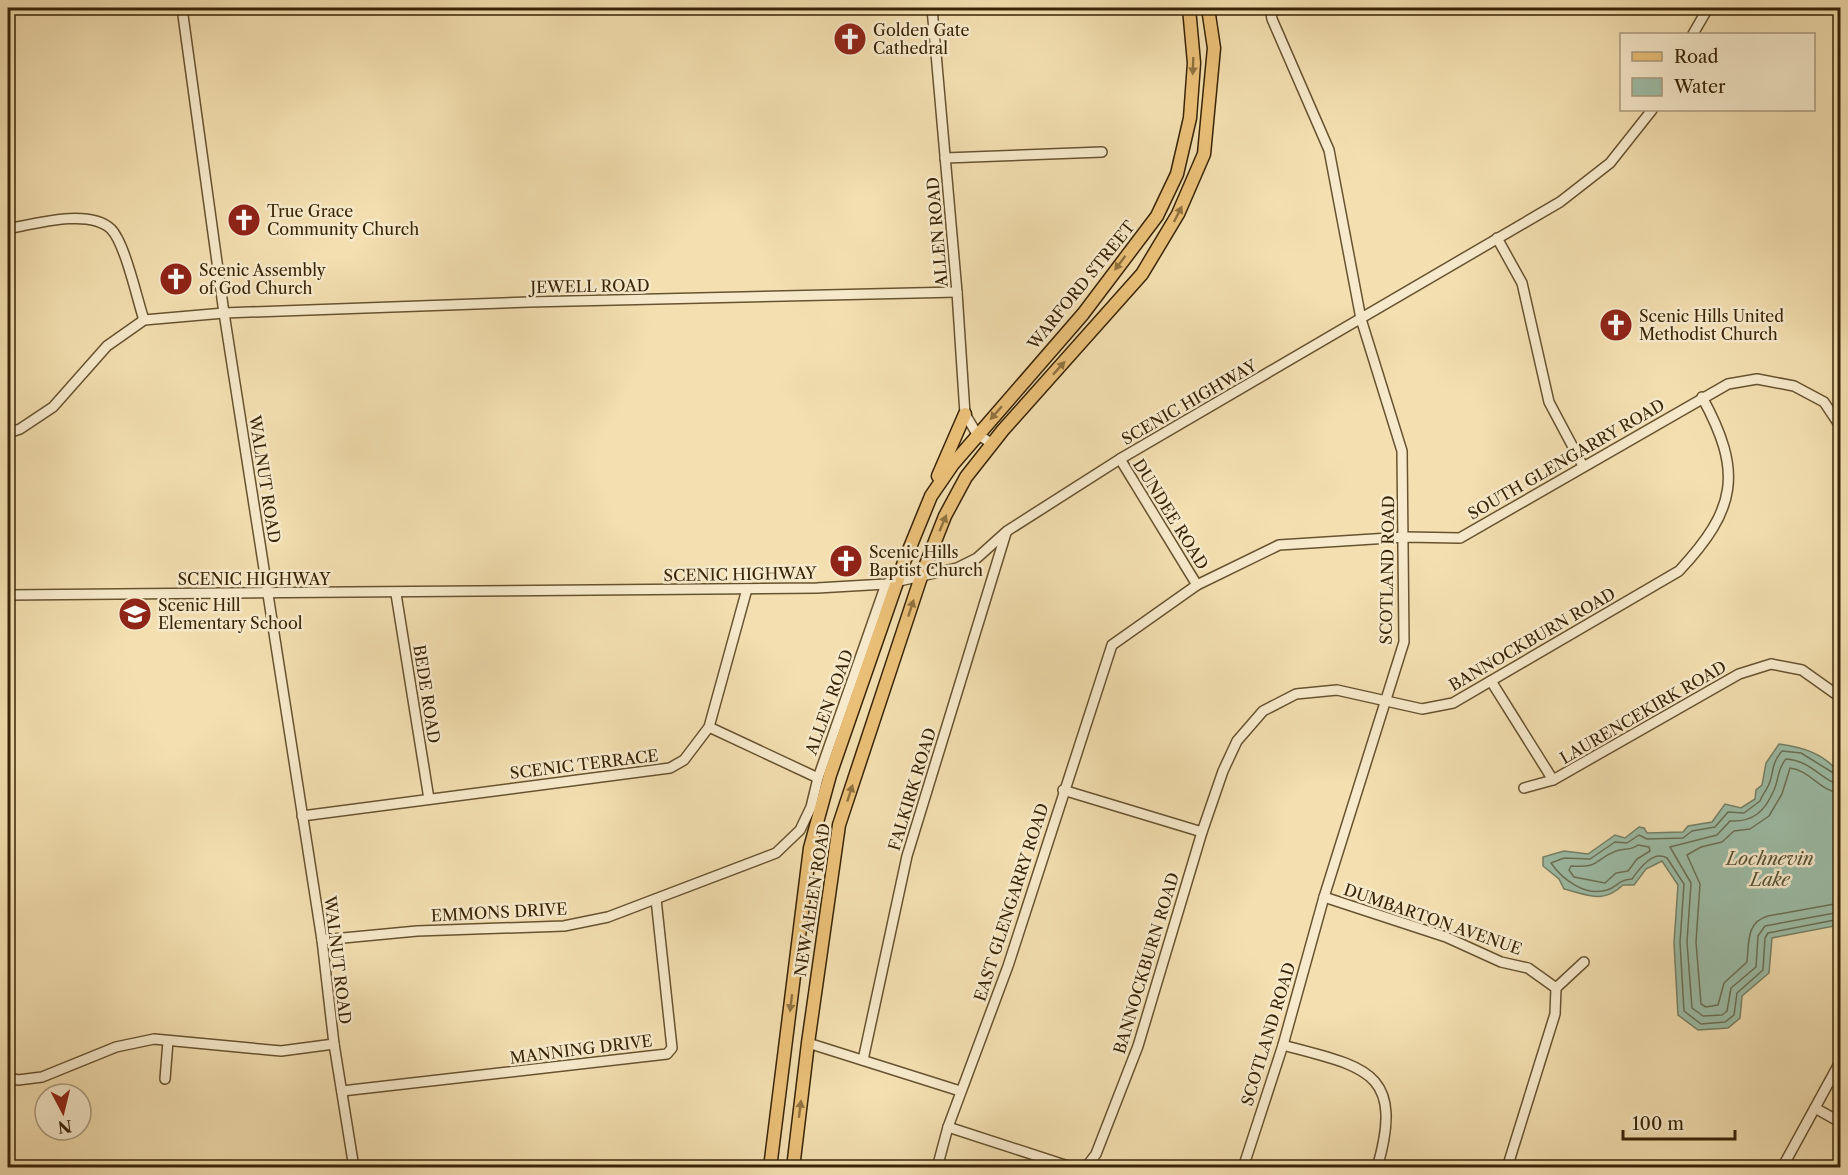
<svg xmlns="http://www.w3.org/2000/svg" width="1848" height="1175" font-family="'Libre Caslon Text',serif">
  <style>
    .water { fill: #9cbda7; stroke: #748067; stroke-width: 1.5 }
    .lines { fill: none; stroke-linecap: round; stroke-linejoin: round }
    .shore { stroke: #6a7056; stroke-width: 1.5 }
    .minor-casing { stroke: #675330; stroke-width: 12 }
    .major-casing { stroke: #382406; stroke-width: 15 }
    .minor { stroke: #f7eacc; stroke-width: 9 }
    .major { stroke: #eac078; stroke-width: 12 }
    .oneway { fill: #91723f }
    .labels { text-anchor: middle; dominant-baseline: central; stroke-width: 5; stroke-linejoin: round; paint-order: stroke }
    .poi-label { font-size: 16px; fill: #382406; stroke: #f7eacc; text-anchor: start }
    .street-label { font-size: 16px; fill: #382406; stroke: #f7eacc }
    .water-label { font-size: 18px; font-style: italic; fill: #565236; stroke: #f7eacc }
  </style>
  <rect width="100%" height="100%" fill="#f3dfb0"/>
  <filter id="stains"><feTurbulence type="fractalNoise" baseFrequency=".00333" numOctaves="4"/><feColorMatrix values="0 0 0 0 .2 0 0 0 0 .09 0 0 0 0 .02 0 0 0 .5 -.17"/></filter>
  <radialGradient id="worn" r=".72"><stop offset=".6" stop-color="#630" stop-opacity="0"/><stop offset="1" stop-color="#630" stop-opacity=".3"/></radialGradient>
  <path class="water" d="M1779,744C1803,747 1825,754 1840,774V925L1772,938L1769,973L1742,996L1740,1018L1728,1028L1698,1030L1678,1015L1674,943L1678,885L1662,861L1646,869L1634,885H1623C1603,904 1589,895 1564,889L1559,879L1543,866V857L1564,851L1588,854L1615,835L1625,838L1639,827L1644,828L1647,833L1683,832L1688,826L1712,822L1725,804L1741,808L1755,799L1756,790L1762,785L1766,763Z"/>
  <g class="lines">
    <g class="shore">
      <path d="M1840,777L1801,753L1782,751C1769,766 1775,775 1767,788C1764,794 1762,795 1760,801L1744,813L1728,812L1715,827L1692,831L1683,838L1647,839L1639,835L1627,843L1615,842L1590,859L1564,858L1551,863C1562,879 1585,897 1607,890C1618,887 1617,880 1632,879C1639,869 1653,850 1667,858L1684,884L1680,942L1684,1011L1701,1024L1725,1022L1734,1015L1737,993L1763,970L1765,938L1768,933L1840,919"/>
      <path d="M1840,784C1824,783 1811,760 1786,759C1777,769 1779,779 1774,790C1765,811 1754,822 1730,821L1717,835L1670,847L1691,883L1687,942L1692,1008L1703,1016L1722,1015L1727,1011L1731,988L1756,967L1758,936L1765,926L1840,912"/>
      <path d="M1840,793C1821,792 1810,770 1790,768L1782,794L1769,816L1750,829L1734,831L1722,842L1701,847L1687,855L1700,884L1696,942L1701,1004L1706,1007L1718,1005L1724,983L1747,962C1749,943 1746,922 1768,916L1840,903"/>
      <path d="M1638,845L1649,847L1650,851L1637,859L1628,871L1616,873L1605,883L1574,877L1569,870L1571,866C1601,868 1593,860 1616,851C1624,848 1630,851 1638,845Z"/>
    </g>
    <g class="minor-casing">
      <g id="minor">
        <path d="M182,8L224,313L322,940L334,1044L354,1168"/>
        <path d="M932,8L957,292L965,414L977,434L991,443"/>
        <path d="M1693,34L1708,8"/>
        <path d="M945,158L1102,152"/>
        <path d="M8,229C34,224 89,208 111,229C125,243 137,299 144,320"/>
        <path d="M1497,238L1522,283L1549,402L1583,466"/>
        <path d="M8,433L20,429L53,407L107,346L144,320L224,313L529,302L957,292"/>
        <path d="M1120,459L1197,585"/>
        <path d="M396,594L429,799"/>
        <path d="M8,595L817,588L886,584L957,568L977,558L1007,531L1120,459L1560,202L1610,163L1652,110"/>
        <path d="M1491,681L1553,780"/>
        <path d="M709,727L818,778"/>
        <path d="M1524,788L1553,780L1739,674L1771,664L1802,670L1840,697"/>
        <path d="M1063,790L1202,832"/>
        <path d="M302,816L670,768L684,760L709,727L747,589"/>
        <path d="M1324,897L1446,937L1501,962L1528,968L1556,988"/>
        <path d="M322,940L417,931L564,926L608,917L776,853L800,830L811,807L818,778L886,584"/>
        <path d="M1556,988L1584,962"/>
        <path d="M808,1043L960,1091"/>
        <path d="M1283,1045C1363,1067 1406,1069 1377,1168"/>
        <path d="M863,1060L907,856L1006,533"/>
        <path d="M8,1077L18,1080L42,1077L116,1047L154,1039L281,1051L334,1044"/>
        <path d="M165,1079L168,1041"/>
        <path d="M342,1091L667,1054L672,1048L656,899"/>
        <path d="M1815,1108L1840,1122"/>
        <path d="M948,1127L1068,1166L1088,1168"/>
        <path d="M1087,1166L1096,1154L1138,1046L1202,832L1223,771L1237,741L1263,711L1296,694L1337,690L1422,709L1453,703L1679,571C1737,509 1743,472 1702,397"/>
        <path d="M937,1168L948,1127L1008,966L1112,645L1197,585L1279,545L1405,537L1460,538L1728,384L1757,379L1794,386L1824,402L1840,426"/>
        <path d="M1243,1168L1283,1045L1324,897L1404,642L1402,451L1361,319L1329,150L1272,19L1270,8"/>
        <path d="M1507,1168L1555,1014L1556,988"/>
        <path d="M1782,1168L1840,1062"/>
      </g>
    </g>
    <g class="major-casing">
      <g id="major">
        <path d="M938,476L965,414"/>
        <path d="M770,1168L810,848L830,775L904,562L931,496L953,464L1083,314L1157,216L1177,174L1190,118L1194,63L1189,8"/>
        <path d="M793,1168L808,1043L839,825L921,577L945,516L966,477L1003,430L1142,274L1178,214L1204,154L1214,48L1208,8"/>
      </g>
    </g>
    <use href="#minor" class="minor"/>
    <use href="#major" class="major"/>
  </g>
  <defs><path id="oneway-solid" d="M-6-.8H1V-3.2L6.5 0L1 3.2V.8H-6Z" transform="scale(1.5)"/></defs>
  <g class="oneway">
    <use href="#oneway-solid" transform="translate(1193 66) rotate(92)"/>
    <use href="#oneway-solid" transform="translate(1178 214) rotate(-63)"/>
    <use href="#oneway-solid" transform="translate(1120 263) rotate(127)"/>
    <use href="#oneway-solid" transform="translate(1059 368) rotate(-48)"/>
    <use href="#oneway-solid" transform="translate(996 413) rotate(131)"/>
    <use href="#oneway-solid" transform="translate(943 523) rotate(-67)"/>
    <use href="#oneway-solid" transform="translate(911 608) rotate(-72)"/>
    <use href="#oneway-solid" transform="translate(850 793) rotate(-72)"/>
    <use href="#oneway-solid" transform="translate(791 1003) rotate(97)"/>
    <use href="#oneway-solid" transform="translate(800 1109) rotate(-83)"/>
  </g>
  <defs>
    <g id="church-disc" transform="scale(1.725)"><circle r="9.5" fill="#8f2418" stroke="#f7eacc"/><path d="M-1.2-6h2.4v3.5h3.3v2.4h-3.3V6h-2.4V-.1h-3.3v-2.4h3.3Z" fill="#fff"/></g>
    <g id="school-disc" transform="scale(1.725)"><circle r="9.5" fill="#8f2418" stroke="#f7eacc"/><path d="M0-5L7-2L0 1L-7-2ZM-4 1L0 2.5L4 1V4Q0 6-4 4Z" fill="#fff"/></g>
  </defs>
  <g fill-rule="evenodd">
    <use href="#church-disc" x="850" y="39"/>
    <use href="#church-disc" x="244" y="220"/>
    <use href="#church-disc" x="176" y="279"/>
    <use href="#church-disc" x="1616" y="325"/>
    <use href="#church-disc" x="846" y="561"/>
    <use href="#school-disc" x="135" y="614"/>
  </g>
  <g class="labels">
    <g class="poi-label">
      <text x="873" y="30">Golden Gate<tspan x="873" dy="18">Cathedral</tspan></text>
      <text x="267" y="211">True Grace<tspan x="267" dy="18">Community Church</tspan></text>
      <text x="199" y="270">Scenic Assembly<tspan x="199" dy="18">of God Church</tspan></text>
      <text x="1639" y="316">Scenic Hills United<tspan x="1639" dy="18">Methodist Church</tspan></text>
      <text x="869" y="552">Scenic Hills<tspan x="869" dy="18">Baptist Church</tspan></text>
      <text x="158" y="605">Scenic Hill<tspan x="158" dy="18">Elementary School</tspan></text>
    </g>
    <g class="street-label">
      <text transform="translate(937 232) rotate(-95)">ALLEN ROAD</text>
      <text transform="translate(1081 285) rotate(-51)">WARFORD STREET</text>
      <text transform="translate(590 286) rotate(-1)">JEWELL ROAD</text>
      <text transform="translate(1189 402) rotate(-30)">SCENIC HIGHWAY</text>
      <text transform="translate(1566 459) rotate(-30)">SOUTH GLENGARRY ROAD</text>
      <text transform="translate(265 479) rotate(81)">WALNUT ROAD</text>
      <text transform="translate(1171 514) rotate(58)">DUNDEE ROAD</text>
      <text transform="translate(1387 570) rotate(-89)">SCOTLAND ROAD</text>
      <text transform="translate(740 574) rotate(-1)">SCENIC HIGHWAY</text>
      <text x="254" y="579">SCENIC HIGHWAY</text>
      <text transform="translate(1532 639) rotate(-30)">BANNOCKBURN ROAD</text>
      <text transform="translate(427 694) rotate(81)">BEDE ROAD</text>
      <text transform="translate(829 702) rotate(-70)">ALLEN ROAD</text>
      <text transform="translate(1643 712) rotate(-30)">LAURENCEKIRK ROAD</text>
      <text transform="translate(584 764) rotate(-7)">SCENIC TERRACE</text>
      <text transform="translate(912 789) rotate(-73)">FALKIRK ROAD</text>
      <text transform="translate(812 900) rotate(-81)">NEW ALLEN ROAD</text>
      <text transform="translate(1011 902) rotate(-72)">EAST GLENGARRY ROAD</text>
      <text transform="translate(499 912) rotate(-3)">EMMONS DRIVE</text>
      <text transform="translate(1433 919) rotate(19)">DUMBARTON AVENUE</text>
      <text transform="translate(338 960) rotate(83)">WALNUT ROAD</text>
      <text transform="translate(1146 963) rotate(-73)">BANNOCKBURN ROAD</text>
      <text transform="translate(1268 1034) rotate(-73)">SCOTLAND ROAD</text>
      <text transform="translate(581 1049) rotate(-7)">MANNING DRIVE</text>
    </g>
    <g class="water-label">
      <text x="1770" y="859">Lochnevin<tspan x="1770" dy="21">Lake</tspan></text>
    </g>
  </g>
  <rect width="1848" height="1175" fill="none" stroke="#f3dfb0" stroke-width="30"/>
  <rect x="9" y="9" width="1830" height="1157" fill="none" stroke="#382406" stroke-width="3"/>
  <rect x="15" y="15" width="1818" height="1145" fill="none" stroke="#382406" stroke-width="1.5"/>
  <rect x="1620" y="33" width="195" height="78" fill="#f7eacc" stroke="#ab9b7d" stroke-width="1.5"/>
  <rect x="1632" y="52" width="30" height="9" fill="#eac078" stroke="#ab9b7d" stroke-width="1.5"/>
  <text x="1674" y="63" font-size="18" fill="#382406">Road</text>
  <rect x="1632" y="78" width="30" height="18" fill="#9cbda7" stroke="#ab9b7d" stroke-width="1.5"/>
  <text x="1674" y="93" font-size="18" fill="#382406">Water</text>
  <g transform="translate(63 1112) rotate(173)"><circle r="28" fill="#f7eacc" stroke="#ab9b7d" stroke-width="1.5"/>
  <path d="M0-4.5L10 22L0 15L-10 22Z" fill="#8f2418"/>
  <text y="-9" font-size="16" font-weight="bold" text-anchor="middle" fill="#382406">N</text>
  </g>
  <path d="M1623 1130v9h112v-9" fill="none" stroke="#382406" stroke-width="3"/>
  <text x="1632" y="1130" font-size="18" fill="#382406" stroke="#f7eacc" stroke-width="4.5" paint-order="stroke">100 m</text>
  <rect width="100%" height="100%" filter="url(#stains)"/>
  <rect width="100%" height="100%" fill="url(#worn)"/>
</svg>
